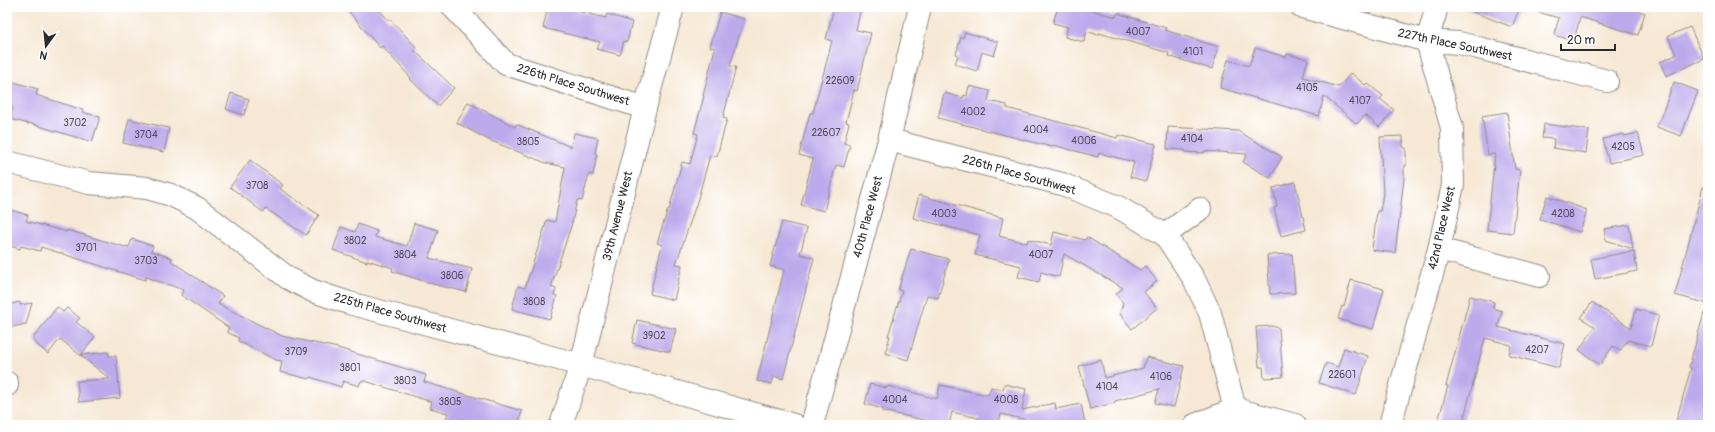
<svg xmlns="http://www.w3.org/2000/svg" width="1715" height="432" font-family="Pangolin,sans-serif">
  <style>
    .building { fill: #bdaaec }
    .lines { fill: none; stroke-linecap: round; stroke-linejoin: round }
    .minor-casing { stroke: #908a80; stroke-width: 24 }
    .minor { stroke: #fff; stroke-width: 22 }
    .labels { text-anchor: middle; dominant-baseline: central; stroke-width: 4; stroke-linejoin: round; paint-order: stroke }
    .number-label { font-size: 10px; fill: #504b5b }
    .street-label { font-size: 12px; fill: #2b2b2b; stroke: #fff }
  </style>
  <rect width="100%" height="100%" fill="#fff"/>
  <filter id="ink" filterUnits="userSpaceOnUse"><feTurbulence type="fractalNoise" baseFrequency=".025" numOctaves="2"/><feDisplacementMap in="SourceGraphic" scale="8" xChannelSelector="R" yChannelSelector="G"/><feConvolveMatrix kernelMatrix="1 2 1 2 8 2 1 2 1" color-interpolation-filters="sRGB"/></filter>
  <filter id="wash" filterUnits="userSpaceOnUse"><feTurbulence type="fractalNoise" baseFrequency=".012" numOctaves="4" result="noise"/><feDisplacementMap in="SourceGraphic" scale="16" xChannelSelector="R" yChannelSelector="G"/><feGaussianBlur stdDeviation="0.9" result="paint"/><feColorMatrix in="noise" values="0 0 0 0 0 0 0 0 0 0 0 0 0 0 0 0 0 1.4 0 .05"/><feComposite in="paint" operator="in"/></filter>
  <g filter="url(#wash)">
    <rect width="100%" height="100%" fill="#f6e8d4"/>
    <g id="blocks">
      <g class="building">
        <path d="M345,7H377L389,21L390,19L416,47L414,50L454,88L438,106L410,79L411,78L382,46L380,48Z"/>
        <path d="M548,7H560L606,18L607,14L632,22L627,42L624,41L620,55L597,49L600,42L543,28Z"/>
        <path d="M834,7H861L856,30L871,33L857,91L854,90L846,122L849,123L844,143L850,145L844,167L836,165L824,211L801,205L813,159L799,155L810,113H813L832,41L826,39Z"/>
        <path d="M1058,7H1080L1116,17L1117,13L1166,28L1165,30L1219,47L1212,69L1168,56L1169,53L1099,33L1098,35L1087,31L1084,42L1065,37L1068,27L1053,23Z"/>
        <path d="M1463,7H1520L1512,27L1463,8Z"/>
        <path d="M1534,7H1627L1645,13L1638,35L1580,17L1574,41L1554,35L1559,18L1534,11Z"/>
        <path d="M720,12L744,19L730,66L736,67L723,118L727,119L717,156L710,155L697,202L676,264L682,265L674,300L650,294L662,245L657,243L668,209L669,210L682,162L690,164L698,134L694,133L704,96H703L715,48L710,47Z"/>
        <path d="M1690,27L1704,59L1666,76L1660,62L1676,55L1668,36Z"/>
        <path d="M965,32L998,42L994,56L982,52L977,71L955,64L958,55L956,54L961,37L963,38Z"/>
        <path d="M1255,48L1286,57L1287,54L1308,59L1303,77L1339,87L1351,73L1365,85L1367,83L1383,96L1380,99L1394,110L1379,127L1365,115L1357,124L1324,96L1319,116L1220,88L1228,60L1249,66Z"/>
        <path d="M7,80L38,89L36,95L83,110L82,112L100,117L92,142L29,123V124L10,119L13,107L7,106Z"/>
        <path d="M1674,82L1698,91L1681,136L1657,127Z"/>
        <path d="M969,86L990,91L988,101L1007,105V108L1117,138L1118,135L1156,144L1146,181L1130,177L1134,162L1099,153L1098,157L1053,145L1052,147L938,118L944,93L963,98L964,95L967,96Z"/>
        <path d="M231,93L249,99L244,115L226,109Z"/>
        <path d="M468,102L515,127L516,124L571,147L574,133L598,138L595,153L597,154L593,175L589,174L582,201L577,200L572,223L551,287L556,289L554,295L557,296L550,319L512,309L518,286L525,288L547,220L555,222L565,167L546,163L489,140L457,123Z"/>
        <path d="M1507,112L1515,169L1520,170L1513,233L1487,230L1495,154L1488,155L1482,116Z"/>
        <path d="M129,119L169,128L164,152L123,143Z"/>
        <path d="M1544,124L1589,130L1586,153L1553,148L1554,139L1542,138Z"/>
        <path d="M1168,127L1238,131L1282,157L1270,178L1243,162L1247,154L1204,151V153L1185,152V150L1167,149Z"/>
        <path d="M1638,133L1644,155L1609,163L1603,139L1624,134V136Z"/>
        <path d="M1403,136V148H1406V166L1404,167V179L1395,253L1372,250L1377,211H1380L1383,194L1380,137Z"/>
        <path d="M250,160L283,185L280,189L319,215L306,235L266,209L263,212L230,187Z"/>
        <path d="M1295,182L1306,230L1281,236L1274,208L1277,207L1273,188Z"/>
        <path d="M1703,187L1708,188V304L1675,295Z"/>
        <path d="M919,195L1003,218L999,236L1027,243L1028,239L1051,245L1054,232L1085,240L1087,237L1140,270L1145,266L1157,281L1144,292L1157,308L1132,329L1120,314L1123,303L1116,294L1123,288L1064,254L1059,277L1041,272L1039,282L1018,277L1021,266L975,255L980,235L913,218Z"/>
        <path d="M1547,196L1587,210L1580,232L1540,219Z"/>
        <path d="M7,209L28,215L26,221L67,232V230L125,247L126,246L129,247L132,239L153,246L151,251L172,258L171,261L223,296L218,304L282,336L338,348L426,375L424,382L522,411L518,425H483L462,419L461,425H444L448,413L430,408L432,402L365,381H361L359,386L343,381L341,387L310,377L309,379L280,372L282,361L276,360L238,341L239,338L227,332L229,328L181,295L184,290L146,277L145,280L41,247L40,251L21,246L20,249L7,245Z"/>
        <path d="M782,222L807,228L800,254L814,258L783,379L774,376L772,384L757,381L784,270L770,266Z"/>
        <path d="M414,223L438,230L429,258L472,269L466,292L433,284L392,271L393,268L367,260V262L333,250L341,227L355,232L358,224L377,231L375,237L407,246Z"/>
        <path d="M1629,225L1633,249L1606,240L1604,229Z"/>
        <path d="M911,249L949,259L938,298L927,295L908,360L885,353L890,336H888L902,291L898,290Z"/>
        <path d="M1634,251L1637,271L1595,279L1591,259Z"/>
        <path d="M1292,254L1295,293L1270,294L1267,255Z"/>
        <path d="M1351,280L1384,289L1373,329L1338,319L1342,306L1344,307Z"/>
        <path d="M1470,296L1494,302L1493,308L1502,311L1498,327L1565,344L1559,368L1509,355L1511,345L1485,338L1462,425H1437L1448,386H1446Z"/>
        <path d="M20,302V305L32,303L26,324L7,328V305Z"/>
        <path d="M1592,302L1631,328L1636,309L1659,315L1651,346L1628,340L1620,351L1613,346L1600,365L1579,350L1595,327L1581,318Z"/>
        <path d="M57,307L63,312L67,308L80,318L76,322L95,337L81,355L108,352L109,356H116L120,398L79,402L77,381L110,379L60,339L48,354L34,342V337Z"/>
        <path d="M1704,313L1708,314V425H1675L1691,368L1689,367Z"/>
        <path d="M637,320L676,329L670,352L632,343Z"/>
        <path d="M1272,326L1279,328L1283,377L1264,378L1263,367H1259L1256,327Z"/>
        <path d="M1344,348L1368,356L1356,395L1319,383L1326,363L1338,367Z"/>
        <path d="M1146,357L1184,366L1174,407L1155,403L1159,389L1115,401V403L1090,409L1079,366L1101,360L1105,378L1143,368Z"/>
        <path d="M870,384L887,388L888,386L937,399L940,385L988,395L991,387L1003,390L1004,384L1026,389L1022,410L1055,403L1056,409L1081,404L1085,423L1076,425H1040L1039,423L1001,414L998,425H978L979,418L952,412L949,425H938L929,423V421L882,411L883,409L865,404Z"/>
      </g>
    </g>
  </g>
  <g filter="url(#ink)">
    <use href="#blocks" fill-opacity="0" stroke="#908a80" stroke-width="1"/>
    <g class="lines">
      <g class="minor-casing">
        <g id="minor">
          <path d="M453,7L506,64L645,108"/>
          <path d="M1302,7L1427,41L1459,43L1607,81"/>
          <path d="M889,140L1062,184L1118,207L1165,235L1194,279L1210,313L1235,409L1295,425"/>
          <path d="M7,162L89,183L147,188L171,195L197,208L288,278L313,291L349,303L581,365L794,425"/>
          <path d="M1165,235L1200,209"/>
          <path d="M1439,249L1539,276"/>
          <path d="M7,385V383"/>
          <path d="M561,425L581,365L645,108L673,7"/>
          <path d="M812,425L889,140L920,7"/>
          <path d="M1195,425L1235,409"/>
          <path d="M1390,425L1439,249L1453,185L1452,128L1427,41L1437,7"/>
        </g>
      </g>
      <use href="#minor" class="minor"/>
    </g>
  </g>
  <g class="labels">
    <g class="number-label">
      <text x="1138" y="32">4007</text>
      <text x="1193" y="52">4101</text>
      <text x="840" y="81">22609</text>
      <text x="1307" y="88">4105</text>
      <text x="1360" y="101">4107</text>
      <text x="973" y="112">4002</text>
      <text x="75" y="123">3702</text>
      <text x="1036" y="130">4004</text>
      <text x="826" y="133">22607</text>
      <text x="146" y="135">3704</text>
      <text x="1192" y="139">4104</text>
      <text x="1084" y="141">4006</text>
      <text x="528" y="142">3805</text>
      <text x="1623" y="147">4205</text>
      <text x="257" y="186">3708</text>
      <text x="944" y="214">4003</text>
      <text x="1563" y="214">4208</text>
      <text x="355" y="241">3802</text>
      <text x="86" y="248">3701</text>
      <text x="405" y="255">3804</text>
      <text x="1041" y="255">4007</text>
      <text x="146" y="261">3703</text>
      <text x="452" y="276">3806</text>
      <text x="534" y="302">3808</text>
      <text x="654" y="336">3902</text>
      <text x="1537" y="350">4207</text>
      <text x="296" y="352">3709</text>
      <text x="350" y="368">3801</text>
      <text x="1342" y="375">22601</text>
      <text x="1161" y="377">4106</text>
      <text x="405" y="381">3803</text>
      <text x="1107" y="387">4104</text>
      <text x="895" y="400">4004</text>
      <text x="1006" y="400">4008</text>
      <text x="450" y="402">3805</text>
    </g>
    <g class="street-label">
      <text transform="translate(1455 45) rotate(12)">227th Place Southwest</text>
      <text transform="translate(573 85) rotate(17)">226th Place Southwest</text>
      <text transform="translate(1019 175) rotate(16)">226th Place Southwest</text>
      <text transform="translate(618 216) rotate(-76)">39th Avenue West</text>
      <text transform="translate(868 217) rotate(-75)">40th Place West</text>
      <text transform="translate(1442 228) rotate(-77)">42nd Place West</text>
      <text transform="translate(390 313) rotate(16)">225th Place Southwest</text>
    </g>
  </g>
  <rect width="1715" height="432" fill="none" stroke="#fff" stroke-width="24"/>
  <g transform="translate(46 46) rotate(195)" stroke="#ffffff" stroke-width="3" paint-order="stroke">
  <path d="M0-3L7 15L0 10L-7 15Z" fill="#2b2b2b"/>
  <text y="-6" font-size="11" font-weight="bold" text-anchor="middle" fill="#2b2b2b">N</text>
  </g>
  <path d="M1561 44v6h54v-6" fill="none" stroke="#2b2b2b" stroke-width="2"/>
  <text x="1567" y="44" font-size="12" fill="#2b2b2b" stroke="#ffffff" stroke-width="3" paint-order="stroke">20 m</text>
</svg>
